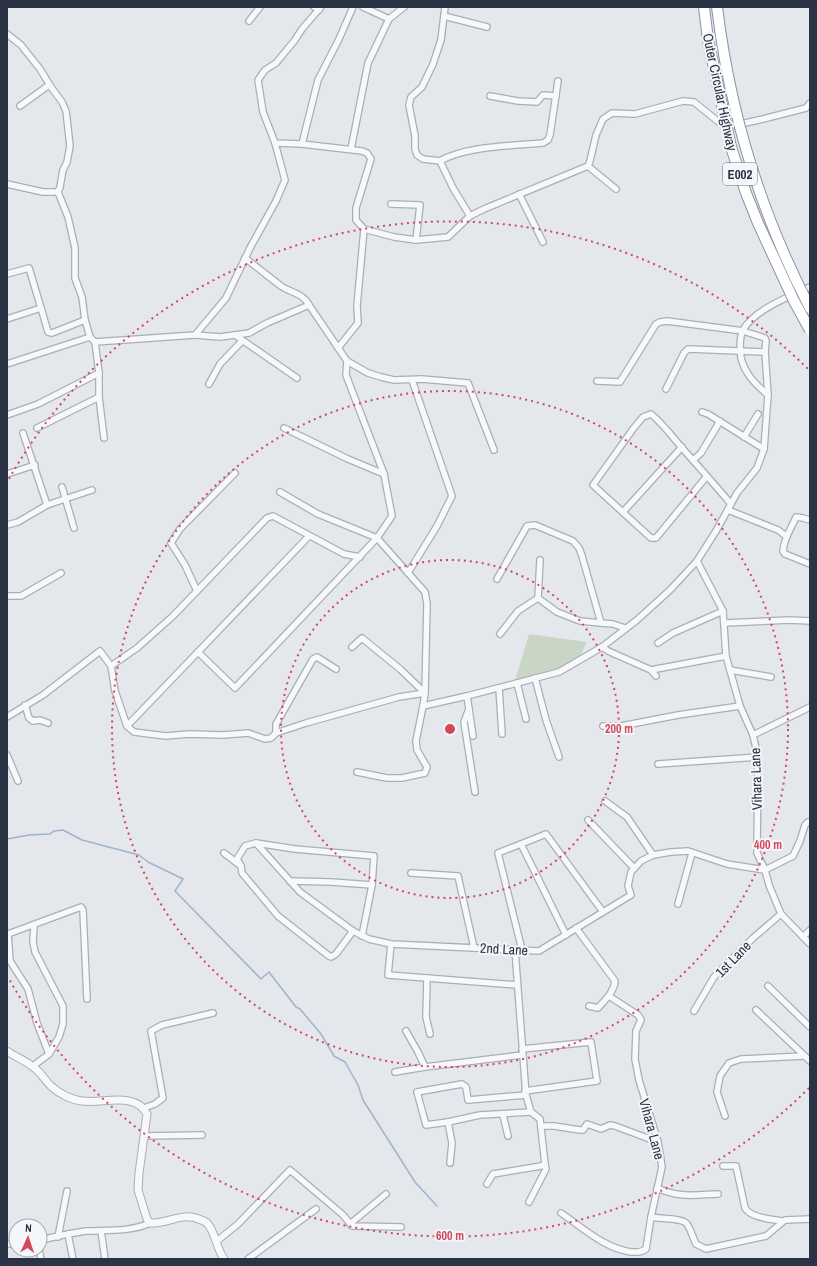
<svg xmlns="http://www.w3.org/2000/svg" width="817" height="1266" font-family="'Archivo Narrow',sans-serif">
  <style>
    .green { fill: #c9d6c5 }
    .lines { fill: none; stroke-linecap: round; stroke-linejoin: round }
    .stream { stroke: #9fb4cc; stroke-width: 1.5 }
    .minor-casing { stroke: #a9aeb7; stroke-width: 8 }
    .tertiary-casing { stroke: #a9aeb7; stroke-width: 9 }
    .minor { stroke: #f7f8fa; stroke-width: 5.5 }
    .tertiary { stroke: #f7f8fa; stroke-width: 7 }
    .motorway-bridge-casing { stroke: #8b94a3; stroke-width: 12; stroke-linecap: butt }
    .motorway-bridge { stroke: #fff; stroke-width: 10 }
    .ring { fill: none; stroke: #d1495b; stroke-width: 2; stroke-dasharray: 2 4 }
    .labels { text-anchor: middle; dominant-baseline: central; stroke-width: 4; stroke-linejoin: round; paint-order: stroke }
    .shield { fill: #f4f6f9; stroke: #676e7b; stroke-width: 1 }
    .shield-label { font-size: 13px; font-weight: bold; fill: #2b3445 }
    .street-label { font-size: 14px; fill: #2b3445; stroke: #f4f6f9 }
    .centre { fill: #d1495b; stroke: #f4f6f9; stroke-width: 2 }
    .ring-label { font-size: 12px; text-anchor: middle; font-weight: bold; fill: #d1495b; stroke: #f4f6f9; stroke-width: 4; stroke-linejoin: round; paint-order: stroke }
  </style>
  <rect width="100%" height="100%" fill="#e4e7ec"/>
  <path class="green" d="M529,634L587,642L578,660L558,670L515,681Z"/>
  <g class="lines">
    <path class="stream" d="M7,839L29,835L50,834L54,831L63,830L82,840L139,855L148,862L183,879L175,891L261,979L269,972L296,1007L300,1009L321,1034L334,1056L345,1062L358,1085L363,1100L415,1182L437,1206"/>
    <g class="minor-casing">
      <g id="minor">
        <path d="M314,7L319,10"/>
        <path d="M321,7L302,29L295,40L276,63L265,70L258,80L263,112L275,143L302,144L318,80L339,39L353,7"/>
        <path d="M363,7L389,19"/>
        <path d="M444,16L487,27"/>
        <path d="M249,21L260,7"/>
        <path d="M7,34L21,45L40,69L51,87L62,102L66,111L70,146L67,162L63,170L60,187L58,192"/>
        <path d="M490,96L518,101L537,102L543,95L556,96"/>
        <path d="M20,106L49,85"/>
        <path d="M302,144L362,151L367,153L371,159L356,208V220L364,229"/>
        <path d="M351,149L368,63L389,19L404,7"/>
        <path d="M440,161C466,146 512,146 543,143L548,140L550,135L558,81"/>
        <path d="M588,166L616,189"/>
        <path d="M7,184L43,192H58"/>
        <path d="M519,194L543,242"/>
        <path d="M391,204L420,205L416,240"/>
        <path d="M470,216L484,209L588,166L590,161L596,135L603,119L612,113L635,114L683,101L694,102L720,123L732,126L763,119L806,108L810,103"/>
        <path d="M245,258C257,267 269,277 281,286C291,293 303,293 309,305"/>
        <path d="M7,274L29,268L41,308L7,319"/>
        <path d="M41,308L48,332L52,333L85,320"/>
        <path d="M195,335L220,337L249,333L267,323L309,305L347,361L368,373L381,377L394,380L422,379L468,383L494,450"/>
        <path d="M235,335L297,378"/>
        <path d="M95,342L195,335L226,298L250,248L276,201L285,180L275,143"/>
        <path d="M338,348L358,323L357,306L364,229L394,237L416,240L448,237L470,216L453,188L440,161L423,159L417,155L415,149V136L409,105L411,97L422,87L433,64L441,40L445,7"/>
        <path d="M7,364L90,337"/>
        <path d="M99,373V397L104,438"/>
        <path d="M209,384L220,364L242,341"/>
        <path d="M666,389L684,353L688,349L765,352"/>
        <path d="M768,395C755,384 745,374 741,358C740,350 739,338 743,330C754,310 790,296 810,287"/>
        <path d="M702,412L708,414L764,449"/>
        <path d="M7,415L38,404L99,373L95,342L90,337L85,320L82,297L75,278V248L68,217L58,192"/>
        <path d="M37,428L99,397"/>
        <path d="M284,428L348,459L384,474"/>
        <path d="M744,437L758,414"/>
        <path d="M693,460L701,453L720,421"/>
        <path d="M7,474L35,465"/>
        <path d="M707,476L656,538H651L593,485L633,429L643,417L651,414C663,424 672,436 682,448C699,467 715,485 731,504"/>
        <path d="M62,487L74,528"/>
        <path d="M280,492L318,514L377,538L425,592L427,604L425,693L400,669L362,638L352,647"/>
        <path d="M47,505L92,490"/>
        <path d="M728,510L778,530L786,536"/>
        <path d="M623,512L682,447"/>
        <path d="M810,520L803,518L796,517C791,529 784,538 783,551L785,554L810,564"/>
        <path d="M7,525L18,522L47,505L23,433"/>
        <path d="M540,560L538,598L557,612L580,621L601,623"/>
        <path d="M697,561L723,611L726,656L740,706L753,735L758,757L757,853L765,870L769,885L781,914L810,944"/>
        <path d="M408,573L437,526L452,496L412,380"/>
        <path d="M497,579L527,526L535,525L573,541L579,548L582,556L601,623L613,624L625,628"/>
        <path d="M197,591L185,565L171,543L180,529L235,473"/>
        <path d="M7,596H21L61,573"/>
        <path d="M725,623L790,620L810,621"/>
        <path d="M500,634L518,611L538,598"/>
        <path d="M658,643L673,633L723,611"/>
        <path d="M602,647L608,651L651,670L656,676"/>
        <path d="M198,652L235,688L377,538L392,516L384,474L346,375L347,361"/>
        <path d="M111,666L137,648L173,616L267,518L273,516L344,554L360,557"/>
        <path d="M651,670L726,656"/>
        <path d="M730,670L771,677"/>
        <path d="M535,678L546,720L559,757"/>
        <path d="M517,683L526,719"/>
        <path d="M499,688L502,734"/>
        <path d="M467,696L473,736"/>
        <path d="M25,705L29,718L33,721L40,720L48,723"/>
        <path d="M469,709L464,722L475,792"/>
        <path d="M7,717L43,695L100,651L111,666L115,691L127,726L134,732L166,736L189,734L223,735L248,733L265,739L271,738L276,733L306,723L399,697L425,693L423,706L467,696L559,672L602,647L637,620L670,590L697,561L716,531L737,493L757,468L764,449L768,395L765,352L766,341L765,338L743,331L667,321L660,322L656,324L620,382L597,381"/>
        <path d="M127,726L198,652L309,536"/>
        <path d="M603,726H621L678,715L740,706"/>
        <path d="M276,733V724L313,659L317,657L336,669"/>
        <path d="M753,735L810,707"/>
        <path d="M7,755L18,781"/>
        <path d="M658,764L758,757"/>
        <path d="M357,772L387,778H402L425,773L427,767L417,750L416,741L423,706"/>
        <path d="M605,801L627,817L653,855"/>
        <path d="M588,820L634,868"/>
        <path d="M256,843L300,892L353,931L369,939L391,944L539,951L631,895L628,886L631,872L641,861L653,855L671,852L688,851L727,864L765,870L793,856L800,841L805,825L808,822H810"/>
        <path d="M521,844L498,853L522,950"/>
        <path d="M224,853L241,866L242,873L278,916L329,956L331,957L336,954L353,931"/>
        <path d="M241,866L237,859L245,846L256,843L295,849L374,856L372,885L362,936"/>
        <path d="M411,873L458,876L474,948"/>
        <path d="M290,881L331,882L372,885"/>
        <path d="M678,904L692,853"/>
        <path d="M34,925L33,942L35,952L63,1006V1024L59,1037L49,1054"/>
        <path d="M576,928L615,981C614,992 605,1000 598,1008L589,1006"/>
        <path d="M566,935L521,844L546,834L603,912"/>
        <path d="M803,937L810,930"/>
        <path d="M391,944L388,975L517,985"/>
        <path d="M427,978L426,1017L430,1034"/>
        <path d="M768,986L810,1027"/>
        <path d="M609,996L638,1015L641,1020L636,1031L635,1059L639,1080L658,1142L662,1167L651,1217C660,1219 683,1218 687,1224C691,1230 693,1238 696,1244L706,1249L766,1236L785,1220L810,1219"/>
        <path d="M756,1010L810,1061"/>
        <path d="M694,1011L714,977L753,938L781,914"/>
        <path d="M406,1031L418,1052L425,1067"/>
        <path d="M522,1049L591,1042L597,1081L525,1091"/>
        <path d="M33,1066L49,1054L37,1023L28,989L10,961L8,934L81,907L83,910L87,999"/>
        <path d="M395,1072L425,1067L522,1055"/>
        <path d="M144,1108L155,1104L163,1098L151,1031L162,1025L213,1013"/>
        <path d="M503,1115L508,1136"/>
        <path d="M725,1116L717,1092L720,1076L729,1063L741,1059L804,1056"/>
        <path d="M448,1122L426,1125L417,1092L462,1084L466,1087L468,1100L526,1095"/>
        <path d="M541,1126H554L580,1130H583L587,1124L601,1129L610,1125L615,1126L658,1142"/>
        <path d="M144,1136L202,1135"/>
        <path d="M450,1163L452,1143L448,1122L480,1115L531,1112"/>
        <path d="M723,1166H736L745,1208C751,1218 771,1219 782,1221"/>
        <path d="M487,1184L493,1174L541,1166L545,1164L540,1119L531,1112L526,1095L515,950"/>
        <path d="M657,1188C680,1198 693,1195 718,1194"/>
        <path d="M529,1202L546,1169L545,1164"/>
        <path d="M561,1213C583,1228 604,1248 631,1252C637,1252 641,1253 646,1249L651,1217"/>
        <path d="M350,1224L386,1194"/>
        <path d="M101,1231L105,1259"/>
        <path d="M68,1234L73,1259"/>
        <path d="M58,1237L67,1191"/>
        <path d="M40,1240C55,1237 70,1233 86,1231C107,1230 130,1232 150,1223"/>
        <path d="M217,1241L238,1224L290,1170L343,1215L352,1226L401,1227"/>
        <path d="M7,1244L16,1243"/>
        <path d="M39,1250L41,1259"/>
        <path d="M248,1259L316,1209"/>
      </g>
    </g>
    <g class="tertiary-casing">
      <path id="tertiary" d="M7,1051C15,1057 25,1060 33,1067C41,1072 45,1081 52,1087C60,1094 72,1100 82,1101C103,1104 135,1091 147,1114L139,1173L138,1190L147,1219L150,1223C169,1224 182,1211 201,1220C202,1220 206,1222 207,1223C215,1231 217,1250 224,1259"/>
    </g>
    <use href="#minor" class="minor"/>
    <use href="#tertiary" class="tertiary"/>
    <g class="motorway-bridge-casing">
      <g id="motorway-bridge">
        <path d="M704,7L708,40L731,147L746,193L758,223L794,301L810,330"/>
        <path d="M717,7C730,114 760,212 810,308"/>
      </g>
    </g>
    <use href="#motorway-bridge" class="motorway-bridge"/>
  </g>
  <g class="ring">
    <circle cx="450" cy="729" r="169"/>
    <circle cx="450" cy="729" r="338"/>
    <path d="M809 1088A507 507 0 0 1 9 979M9 479A507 507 0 0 1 809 370"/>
  </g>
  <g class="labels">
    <rect class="shield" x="723" y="163" width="34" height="22" rx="3"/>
    <g class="shield-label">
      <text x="740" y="174">E002</text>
    </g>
    <g class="street-label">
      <text transform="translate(720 92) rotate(78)">Outer Circular Highway</text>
      <text transform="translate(756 779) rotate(-92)">Vihara Lane</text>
      <text transform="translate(504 949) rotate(3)">2nd Lane</text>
      <text transform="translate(733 959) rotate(-46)">1st Lane</text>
      <text transform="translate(652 1129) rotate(75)">Vihara Lane</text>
    </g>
  </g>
  <circle cx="450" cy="729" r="6" class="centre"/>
  <g class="ring-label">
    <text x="619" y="733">200 m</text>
    <text x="768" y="849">400 m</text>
    <text x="450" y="1240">600 m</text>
  </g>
  <rect width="817" height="1266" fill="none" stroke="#2b3445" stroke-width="16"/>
  <g transform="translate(28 1238) rotate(3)"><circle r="19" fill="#f4f6f9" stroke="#a4a8b1"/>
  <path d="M0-3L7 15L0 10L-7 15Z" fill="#d1495b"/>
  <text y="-6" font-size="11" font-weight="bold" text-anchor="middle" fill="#2b3445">N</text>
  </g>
</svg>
